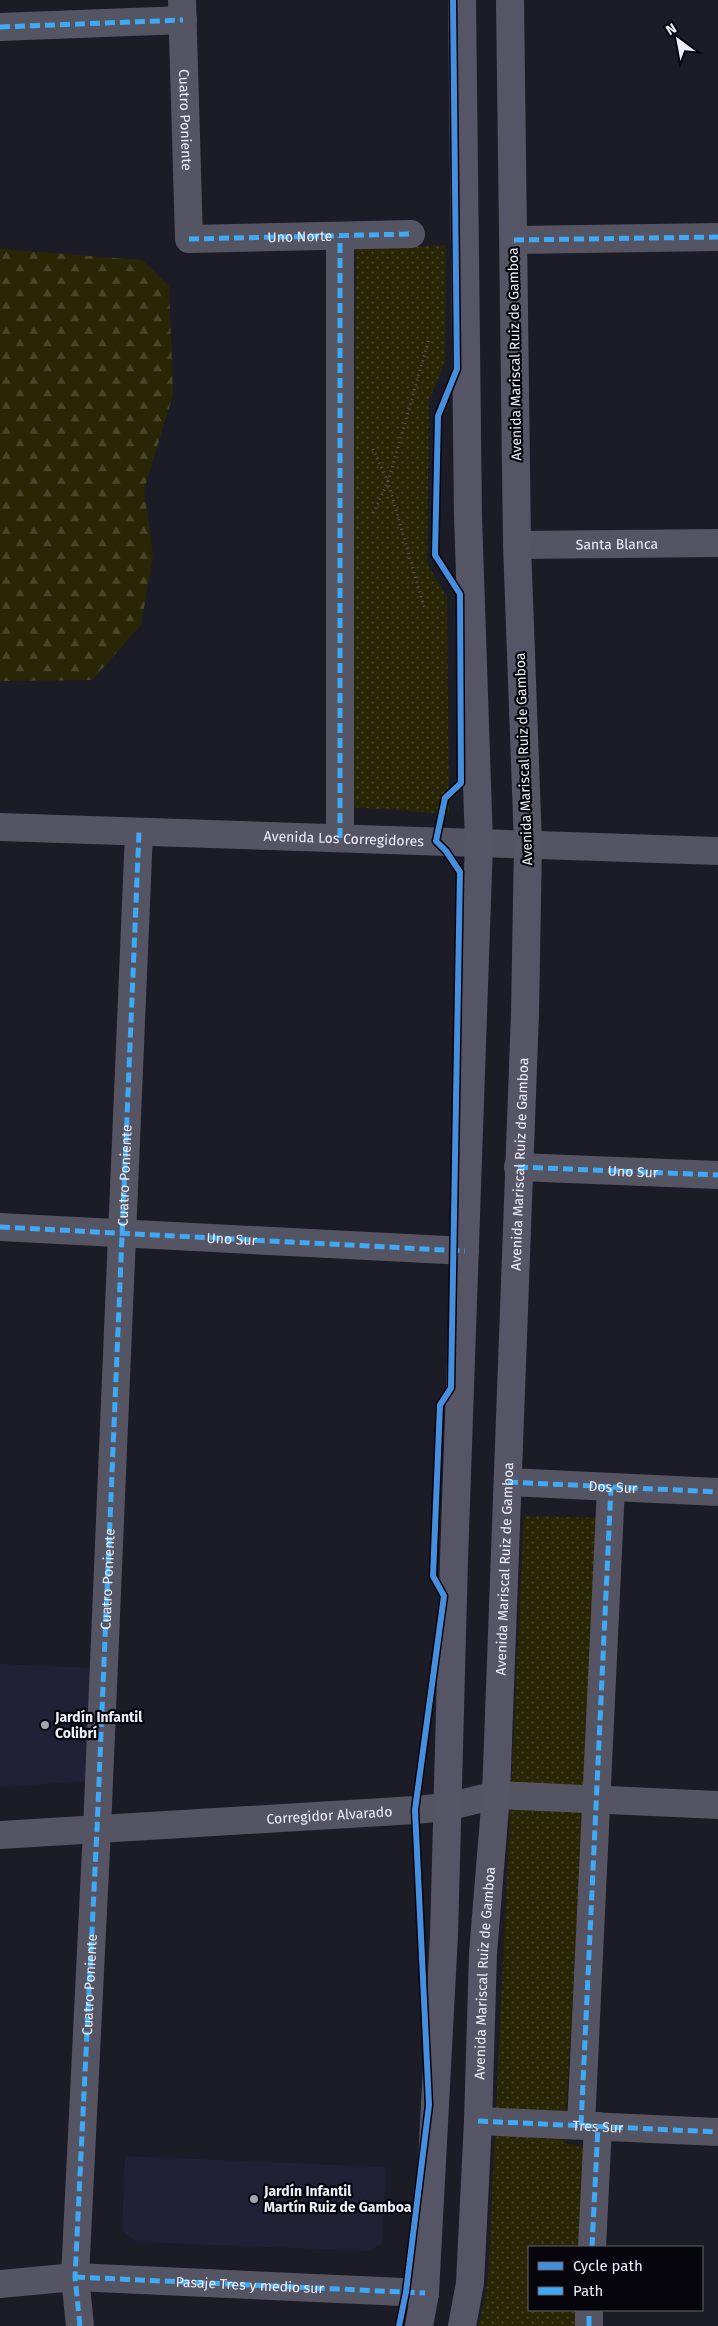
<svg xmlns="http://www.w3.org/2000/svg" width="718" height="2326" font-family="'Fira Sans',sans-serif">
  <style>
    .built { fill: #212036 }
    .forest { fill: url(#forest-firs) }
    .park { fill: url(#park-dots) }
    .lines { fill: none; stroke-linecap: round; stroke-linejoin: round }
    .path { stroke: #585862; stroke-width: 3; stroke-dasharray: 1 4; stroke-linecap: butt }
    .minor { stroke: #555462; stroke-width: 28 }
    .tertiary { stroke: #555462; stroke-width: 28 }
    .primary { stroke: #565566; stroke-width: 28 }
    .quiet { stroke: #3fa9f5; stroke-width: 5; stroke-dasharray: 10 5; stroke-linecap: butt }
    .cycleway-casing { stroke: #05050b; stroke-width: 9 }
    .cycleway { stroke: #468fdf; stroke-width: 6 }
    .poi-dot { fill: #a4a4b0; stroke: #05050b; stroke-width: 2 }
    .labels { text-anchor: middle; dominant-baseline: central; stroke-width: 4.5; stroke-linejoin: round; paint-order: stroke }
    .street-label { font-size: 14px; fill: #eeeefa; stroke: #05050b }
    .poi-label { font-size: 14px; font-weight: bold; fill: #eeeefa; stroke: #05050b; text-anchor: start }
  </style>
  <defs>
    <pattern id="forest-firs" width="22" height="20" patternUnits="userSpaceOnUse" patternTransform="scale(1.25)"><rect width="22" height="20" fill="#292605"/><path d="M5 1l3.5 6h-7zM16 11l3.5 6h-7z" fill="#48462a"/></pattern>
    <pattern id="park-dots" width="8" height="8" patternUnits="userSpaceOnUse" patternTransform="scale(1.25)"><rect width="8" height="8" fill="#292605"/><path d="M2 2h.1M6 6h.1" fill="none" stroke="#48462a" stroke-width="1.8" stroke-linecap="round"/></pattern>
  </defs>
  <rect width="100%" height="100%" fill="#1c1c26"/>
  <g class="built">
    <path d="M0,1664L93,1668L87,1781L0,1787Z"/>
    <path d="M125,2156L386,2167L382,2243L371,2251L136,2242L122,2230Z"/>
  </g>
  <path class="forest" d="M0,249L142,260L169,286L173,395L144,490L153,556L141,625L92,680L0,681Z"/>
  <g class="park">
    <path d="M446,245L445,363L429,400L427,563L447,597L449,814L351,807L356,249Z"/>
    <path d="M524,1516L601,1518L564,2143L585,2146L580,2247H529V2310H577L576,2326H479L488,2280Z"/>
  </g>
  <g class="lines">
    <g class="path">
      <path d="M373,449L388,482L424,607"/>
      <path d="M373,513L388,482L429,339"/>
    </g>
    <g class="minor">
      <path id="s1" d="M182,0L189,239L411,234"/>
      <path d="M0,27L183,20"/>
      <path d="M514,240L718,237"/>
      <path id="s2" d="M517,545L718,543"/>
      <path id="s3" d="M0,827L479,843"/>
      <path d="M340,838V237"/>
      <path d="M518,1167L718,1175"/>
      <path id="s4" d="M0,1227L465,1251"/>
      <path id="s5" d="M508,1482L718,1492"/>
      <path d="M496,1795L718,1805"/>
      <path id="s6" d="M478,2121L718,2132"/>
      <path d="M581,2125L611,1487"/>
      <path d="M592,2247L598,2126"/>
      <path d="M0,2284L75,2277L425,2293"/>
      <path d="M80,2326L75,2277L97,1829L139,832"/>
      <path d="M589,2326V2310"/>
    </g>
    <g class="tertiary">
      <path d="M479,843L718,851"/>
      <path id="s7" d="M0,1835L415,1810L447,1807L496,1795"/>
    </g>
    <g class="primary">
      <path d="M419,2326L425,2293L444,1935L454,1560L479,843L468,516L462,0"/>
      <path id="s8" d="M462,2326L470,2283L478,2121L483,1953L496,1795L525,1013L528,844L517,545L510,0"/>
    </g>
    <g class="quiet">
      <path d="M0,27L183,20"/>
      <path d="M189,239L411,234"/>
      <path d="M514,240L718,237"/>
      <path d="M340,838V237"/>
      <path id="s9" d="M518,1167L718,1175"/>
      <path d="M0,1227L465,1251"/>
      <path d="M508,1482L718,1492"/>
      <path d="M478,2121L718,2132"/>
      <path d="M581,2125L611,1487"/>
      <path d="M592,2247L598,2126"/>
      <path id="s10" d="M75,2277L425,2293"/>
      <path id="s11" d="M80,2326L75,2277L97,1829L139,832"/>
      <path d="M589,2326V2310"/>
    </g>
    <g class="cycleway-casing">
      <path id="cycleway" d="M399,2326L406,2292L429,2105L415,1810L444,1596L433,1576L440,1405L451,1388L460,872L446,851L436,841L445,798L461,783L460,594L435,555L438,416L457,369L453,0"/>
    </g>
    <use href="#cycleway" class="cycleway"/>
  </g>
  <g class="poi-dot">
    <circle cx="45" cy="1725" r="5"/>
    <circle cx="254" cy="2199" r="5"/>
  </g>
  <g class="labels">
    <g class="street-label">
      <text stroke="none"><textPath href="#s1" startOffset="120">Cuatro Poniente</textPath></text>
      <text stroke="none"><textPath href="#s1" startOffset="350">Uno Norte</textPath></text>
      <text transform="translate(515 354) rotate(-91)">Avenida Mariscal Ruiz de Gamboa</text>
      <text stroke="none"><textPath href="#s2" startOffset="100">Santa Blanca</textPath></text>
      <text transform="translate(524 759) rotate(-92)">Avenida Mariscal Ruiz de Gamboa</text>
      <text stroke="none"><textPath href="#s3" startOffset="344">Avenida Los Corregidores</textPath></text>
      <text stroke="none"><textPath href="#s8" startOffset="1164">Avenida Mariscal Ruiz de Gamboa</textPath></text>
      <text stroke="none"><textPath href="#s9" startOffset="115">Uno Sur</textPath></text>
      <text stroke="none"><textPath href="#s11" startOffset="1152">Cuatro Poniente</textPath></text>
      <text stroke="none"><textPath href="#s4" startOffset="232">Uno Sur</textPath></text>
      <text stroke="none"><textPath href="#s5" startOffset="105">Dos Sur</textPath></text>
      <text stroke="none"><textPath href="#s8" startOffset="759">Avenida Mariscal Ruiz de Gamboa</textPath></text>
      <text stroke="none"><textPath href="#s11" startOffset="748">Cuatro Poniente</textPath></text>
      <text stroke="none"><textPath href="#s7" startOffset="330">Corregidor Alvarado</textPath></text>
      <text stroke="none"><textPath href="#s8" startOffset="354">Avenida Mariscal Ruiz de Gamboa</textPath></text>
      <text stroke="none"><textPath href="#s11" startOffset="342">Cuatro Poniente</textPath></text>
      <text stroke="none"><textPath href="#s6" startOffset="120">Tres Sur</textPath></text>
      <text stroke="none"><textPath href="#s10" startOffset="175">Pasaje Tres y medio sur</textPath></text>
    </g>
    <g class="poi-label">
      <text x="55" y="1717">Jardín Infantil<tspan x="55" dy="16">Colibrí</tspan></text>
      <text x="264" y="2191">Jardín Infantil<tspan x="264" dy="16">Martín Ruiz de Gamboa</tspan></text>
    </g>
  </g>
  <rect x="528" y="2246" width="175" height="65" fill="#05050b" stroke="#62626b"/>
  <rect x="538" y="2262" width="25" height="8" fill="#468fdf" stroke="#62626b"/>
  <text x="573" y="2271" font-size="15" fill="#eeeefa">Cycle path</text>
  <rect x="538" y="2287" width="25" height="8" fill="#3fa9f5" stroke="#62626b"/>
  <text x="573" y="2296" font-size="15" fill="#eeeefa">Path</text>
  <g transform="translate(678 40) rotate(328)" stroke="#05050b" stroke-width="4" paint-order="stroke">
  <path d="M0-4L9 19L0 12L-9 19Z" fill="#eeeefa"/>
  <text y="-8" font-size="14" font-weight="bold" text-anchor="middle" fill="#eeeefa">N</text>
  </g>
</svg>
